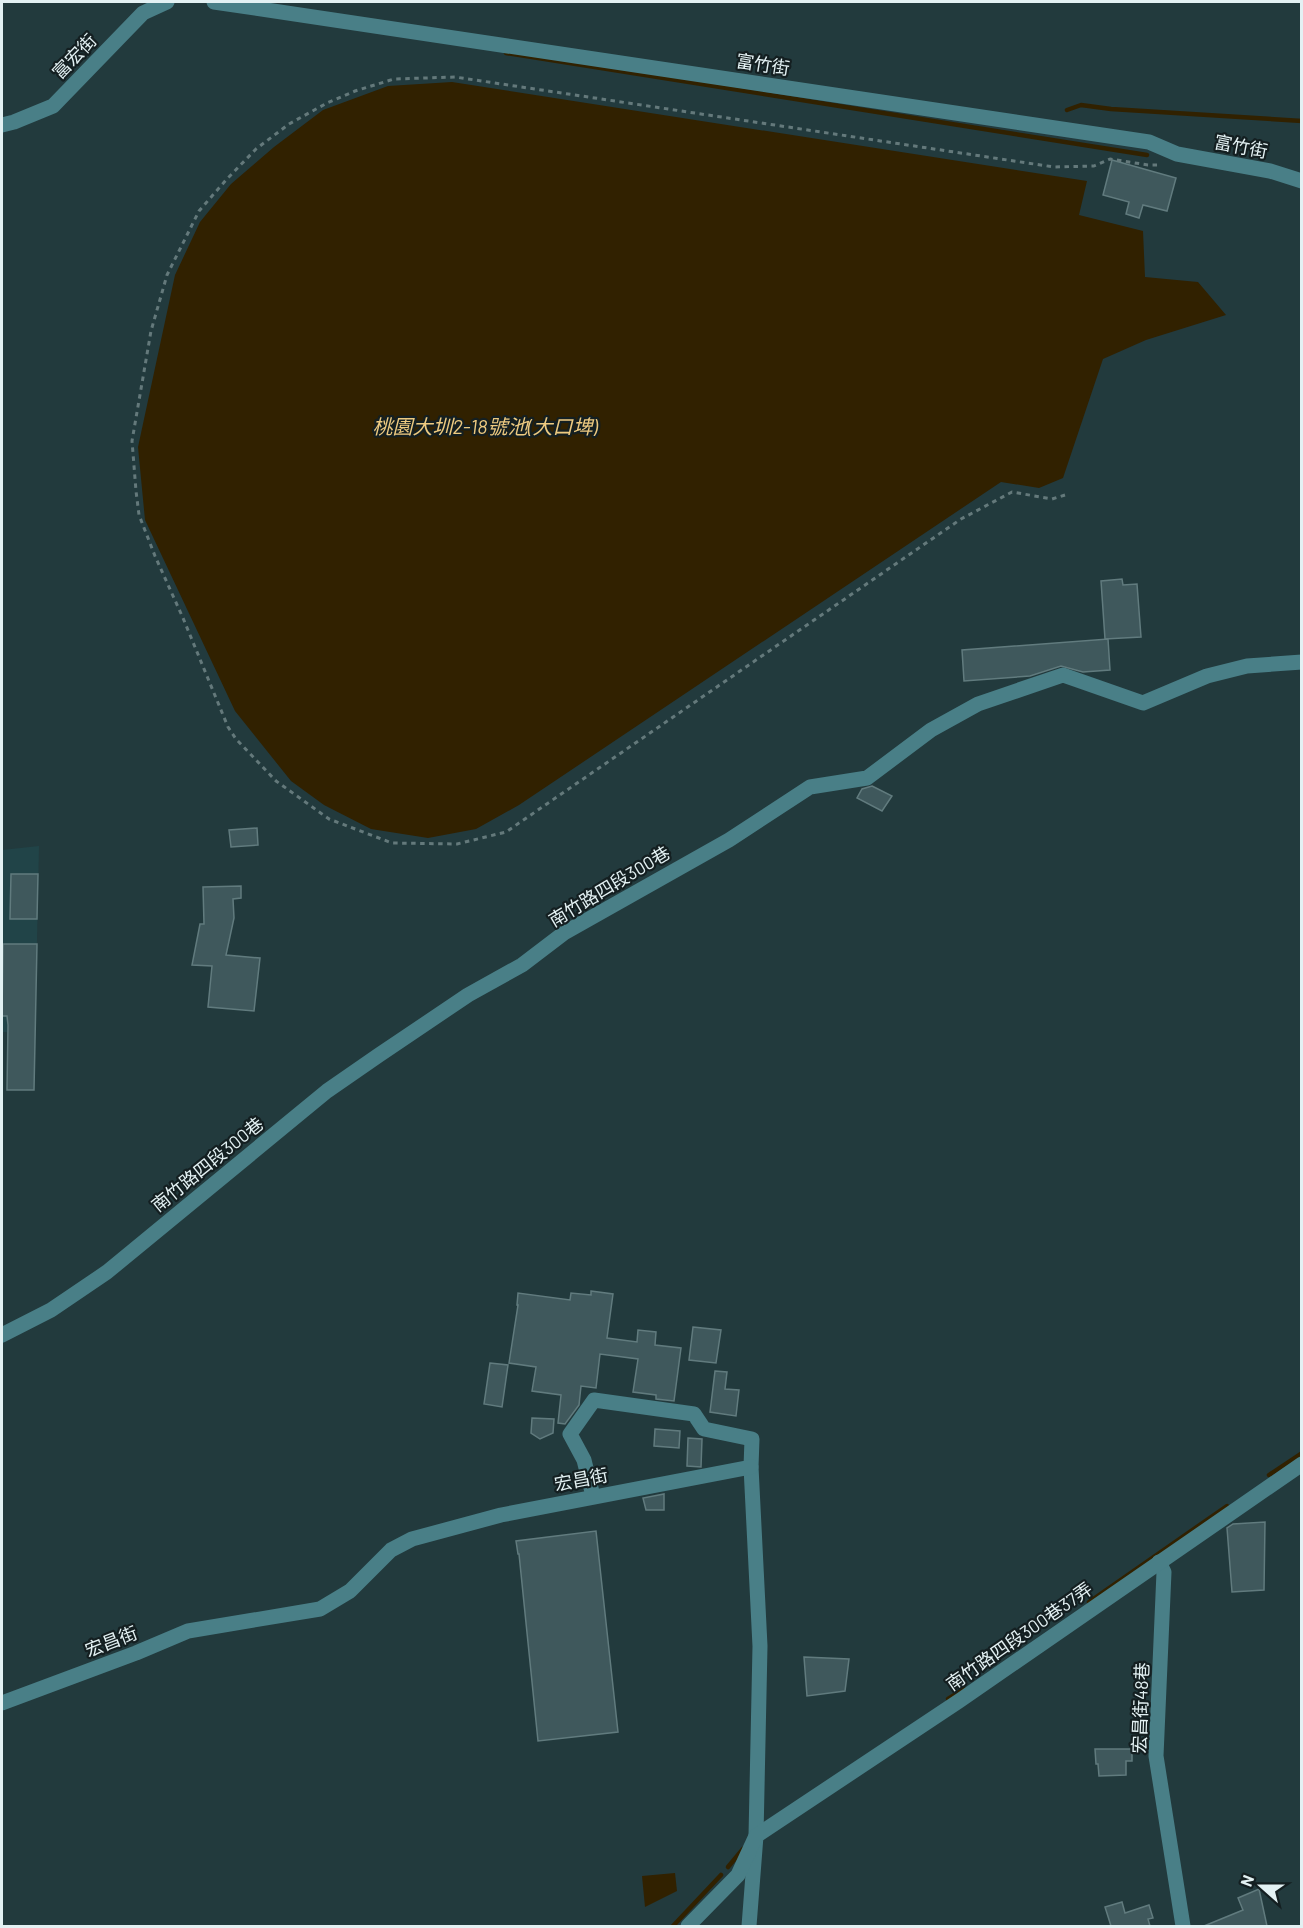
<svg xmlns="http://www.w3.org/2000/svg" width="1303" height="1928" font-family="Barlow,'Noto Sans TC',sans-serif">
  <style>
    .built { fill: #214448 }
    .water { fill: #312100 }
    .lines { fill: none; stroke-linecap: round; stroke-linejoin: round }
    .stream { stroke: #312100; stroke-width: 4.5 }
    .building { fill: #3f585c; stroke: #617b7e; stroke-width: 1.5 }
    .path { stroke: #64797b; stroke-width: 3; stroke-dasharray: 4.5 4.5; stroke-linecap: butt }
    .minor { stroke: #497f87; stroke-width: 15 }
    .labels { text-anchor: middle; dominant-baseline: central; stroke-width: 4.5; stroke-linejoin: round; paint-order: stroke }
    .street-label { font-size: 18px; fill: #e3f1f3; stroke: #141f21 }
    .water-label { font-size: 20px; font-style: italic; fill: #edca80; stroke: #141f21 }
  </style>
  <rect width="100%" height="100%" fill="#223a3d"/>
  <path class="built" d="M39,846L35,1033L2,1032V850Z"/>
  <g class="water">
    <path d="M452,82L1087,181L1079,215L1143,231L1145,277L1198,282L1226,315L1146,340L1103,359L1063,478L1039,488L1001,482L519,805L476,829L428,838L371,829L324,805L291,781L235,711L145,520L138,447L175,275L200,222L231,184L274,147L323,110L388,86Z"/>
    <path d="M675,1873L677,1891L645,1907L642,1876Z"/>
  </g>
  <g class="lines">
    <g class="stream">
      <path d="M506,53L1147,155"/>
      <path d="M1067,110L1081,105L1111,109L1302,121"/>
      <path d="M1269,1475L1302,1453"/>
      <path d="M1089,1602L1227,1506"/>
      <path d="M948,1699L964,1689"/>
      <path d="M728,1867L743,1849"/>
      <path d="M673,1926L721,1875"/>
    </g>
  </g>
  <g class="building">
    <path d="M1112,160L1176,178L1167,211L1143,205L1139,218L1126,214L1129,202L1103,195Z"/>
    <path d="M1122,579L1123,585L1137,584L1141,637L1105,639L1101,581Z"/>
    <path d="M1108,639L1110,670L1083,672L1061,666L1030,676L964,681L962,650Z"/>
    <path d="M872,786L892,796L882,811L857,798L862,789Z"/>
    <path d="M257,828L258,845L231,847L229,830Z"/>
    <path d="M11,874H38L37,919H10Z"/>
    <path d="M241,886V898L233,899L234,918L226,955L260,958L254,1011L208,1007L212,966L192,965L200,924H204L203,887Z"/>
    <path d="M3,944H37L34,1090H7L8,1025L7,1016H2Z"/>
    <path d="M591,1291L613,1294L607,1338L637,1342L638,1330L656,1332L655,1345L681,1348L674,1401L656,1399V1395L633,1392L638,1359L600,1354L596,1388L581,1386L579,1405L565,1424L558,1423L561,1395L532,1391L536,1367L509,1363L518,1305H517L518,1293L570,1300L571,1293L591,1295Z"/>
    <path d="M693,1327L721,1330L716,1363L689,1360Z"/>
    <path d="M490,1363L508,1365L502,1407L484,1404Z"/>
    <path d="M715,1371L727,1372L725,1389L739,1390L736,1416L710,1412Z"/>
    <path d="M532,1418L554,1419L553,1433L540,1439L531,1433Z"/>
    <path d="M655,1429L680,1431L679,1448L654,1446Z"/>
    <path d="M688,1438L702,1439L701,1467L687,1466Z"/>
    <path d="M664,1494V1510H646L643,1498Z"/>
    <path d="M1265,1522L1264,1590L1232,1592L1227,1528L1233,1524Z"/>
    <path d="M596,1531L618,1732L538,1741L519,1554H518L516,1541Z"/>
    <path d="M804,1657L849,1659L845,1691L807,1696Z"/>
    <path d="M1095,1749H1132V1761H1126V1775L1099,1776L1098,1764H1096Z"/>
    <path d="M1259,1889L1267,1926H1204L1243,1910L1238,1898Z"/>
    <path d="M1122,1902L1125,1913L1149,1905L1153,1918L1148,1919L1150,1926H1111L1105,1907Z"/>
  </g>
  <g class="lines">
    <path class="path" d="M1065,495L1052,499L1012,492L961,519L506,832L457,844L392,843L329,819L276,781L236,739L228,727L183,618L155,556L139,515L136,491L132,441L151,331L167,275L199,211L226,180L256,149L289,124L327,103L355,91L394,79L455,77L1054,167L1094,166L1110,159L1148,165H1161"/>
    <g class="minor">
      <path d="M214,2L1149,142L1177,154L1270,171L1302,181"/>
      <path d="M2,125L14,122L53,106L143,13L167,2"/>
      <path d="M2,1335L51,1310L107,1272L327,1091L379,1055L468,995L522,965L564,933L729,840L810,787L867,778L931,730L978,704L1063,675L1143,703L1207,676L1247,666L1302,662"/>
      <path d="M593,1496L584,1460L570,1434L594,1400L694,1414L704,1429L752,1439L751,1467L760,1646L756,1836L749,1926"/>
      <path d="M1159,1562L1164,1572L1156,1756L1183,1926"/>
      <path d="M2,1703L136,1653L188,1631L320,1609L350,1591L391,1550L412,1539L501,1515L751,1467"/>
      <path d="M688,1926L738,1875L756,1836L959,1701L1302,1464"/>
    </g>
  </g>
  <g class="labels">
    <g class="street-label">
      <text transform="translate(74 56) rotate(-46)">富宏街</text>
      <text transform="translate(763 64) rotate(9)">富竹街</text>
      <text transform="translate(1241 146) rotate(11)">富竹街</text>
      <text transform="translate(609 886) rotate(-31)">南竹路四段300巷</text>
      <text transform="translate(207 1164) rotate(-39)">南竹路四段300巷</text>
      <text transform="translate(581 1479) rotate(-11)">宏昌街</text>
      <text transform="translate(1019 1636) rotate(-35)">南竹路四段300巷37弄</text>
      <text transform="translate(111 1641) rotate(-21)">宏昌街</text>
      <text transform="translate(1140 1708) rotate(-88)">宏昌街48巷</text>
    </g>
    <g class="water-label">
      <text x="485" y="426">桃園大圳2-18號池(大口埤)</text>
    </g>
  </g>
  <rect width="1303" height="1928" fill="none" stroke="#e3f1f3" stroke-width="6"/>
  <g transform="translate(1261 1886) rotate(291)" stroke="#141f21" stroke-width="4.5" paint-order="stroke">
  <path d="M0-4.5L10 22L0 15L-10 22Z" fill="#e3f1f3"/>
  <text y="-9" font-size="16" font-weight="bold" text-anchor="middle" fill="#e3f1f3">N</text>
  </g>
</svg>
